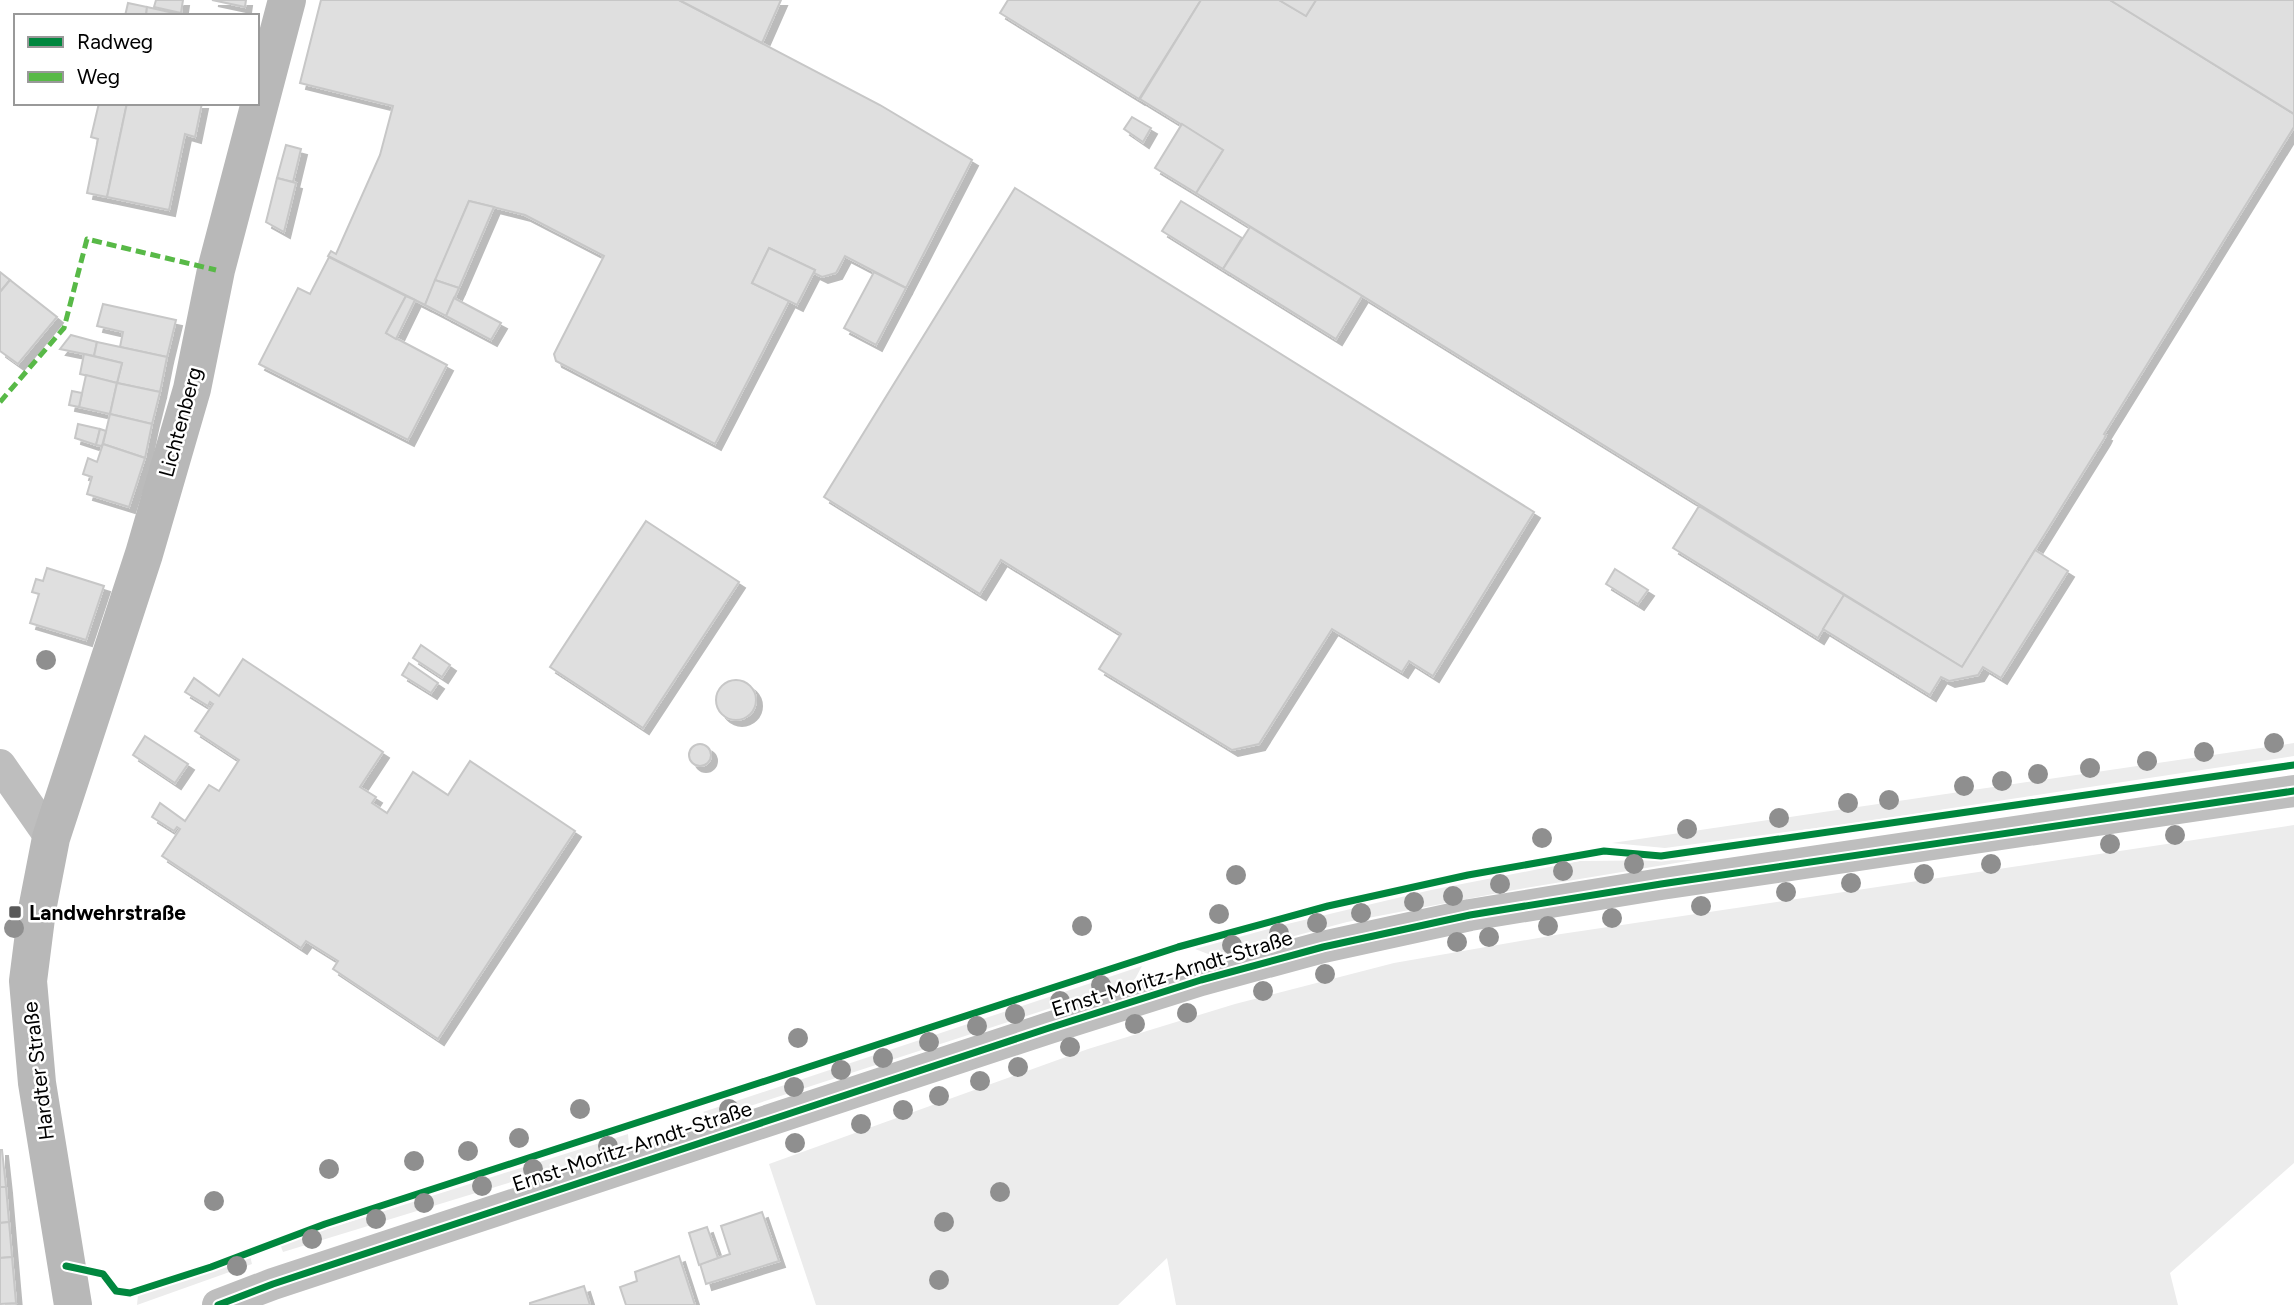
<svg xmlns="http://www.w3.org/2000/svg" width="2294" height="1305" font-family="Figtree,sans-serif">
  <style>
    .green { fill: #ececec }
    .building { fill: #dfdfdf; stroke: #c7c7c7; stroke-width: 2; filter: url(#shadow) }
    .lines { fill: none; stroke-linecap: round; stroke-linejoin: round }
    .minor { stroke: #bebebe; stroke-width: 32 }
    .secondary { stroke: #b8b8b8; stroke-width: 38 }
    .quiet { stroke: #58b947; stroke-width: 5; stroke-dasharray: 10 5; stroke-linecap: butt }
    .cycleway-casing { stroke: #fff; stroke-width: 11 }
    .cycleway { stroke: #00873e; stroke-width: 7 }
    .tree { fill: #8f8f8f }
    .poi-dot { fill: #595959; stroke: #fff; stroke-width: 2.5 }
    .labels { text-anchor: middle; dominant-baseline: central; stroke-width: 5; stroke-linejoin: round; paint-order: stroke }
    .street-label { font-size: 21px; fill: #000; stroke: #fff }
    .poi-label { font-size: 21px; font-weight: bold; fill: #000; stroke: #fff; text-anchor: start }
  </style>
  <defs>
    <filter id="shadow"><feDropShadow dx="6" dy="6" stdDeviation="0" flood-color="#0004"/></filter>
  </defs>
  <rect width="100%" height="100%" fill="#fff"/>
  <g class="green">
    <path d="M2294,743V756L1847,824L1665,848L1612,843Z"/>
    <path d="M2294,825V1163L2170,1273L2178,1305H1176L1167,1258L1118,1305H816L769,1164L1088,1049L1235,1004L1394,963L1561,934Z"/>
    <path d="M1694,860L1514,890L1347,922L1216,957L1195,949L1283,925L1431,890L1580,861Z"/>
    <path d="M1142,966L1134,981L713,1118L703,1112Z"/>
    <path d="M628,1134L629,1146L283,1252L280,1244Z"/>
    <path d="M250,1256L252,1264L137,1305L138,1295Z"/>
  </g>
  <g class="building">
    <path d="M156,0H183L181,13L154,7Z"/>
    <path d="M212,0H246L245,7Z"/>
    <path d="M321,0H679L880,105L972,160L906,288L845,256L836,273L822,277L814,273L815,270L769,248L752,283L789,301L715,444L556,361L554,354L557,348L604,256L525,215L469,201L425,305L328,256L331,251L336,254L380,155L393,106L300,83Z"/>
    <path d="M679,0H781L762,43Z"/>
    <path d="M1008,0H1201L1139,99L1000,13Z"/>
    <path d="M1201,0H1279L1306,16L1316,0H2110L2294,114V127L2104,434L2106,435L2104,439L1962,667L1196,193L1223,150L1140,99Z"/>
    <path d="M1279,0H1316L1306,16Z"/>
    <path d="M2110,0H2294V114Z"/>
    <path d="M128,3L147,7L146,16H125Z"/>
    <path d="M147,7L187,16H146Z"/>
    <path d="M99,103H127L107,197L87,193L98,139L91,137Z"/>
    <path d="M127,103H202L195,137L185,134L169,210L107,197Z"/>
    <path d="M1132,117L1151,128L1143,142L1124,129Z"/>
    <path d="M1182,124L1223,150L1196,193L1155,168Z"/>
    <path d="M286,145L301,149L293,182L277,178Z"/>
    <path d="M277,178L296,183L284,232L266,222Z"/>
    <path d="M1015,188L1534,512L1433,676L1409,661L1402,672L1332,629L1259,744L1232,750L1099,669L1121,634L1001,560L980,594L824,497Z"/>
    <path d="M469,201L494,207L459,288L435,280Z"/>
    <path d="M1181,201L1242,238L1223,269L1162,231Z"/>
    <path d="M1250,227L1362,296L1336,339L1223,269Z"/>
    <path d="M769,248L815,270L797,305L752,283Z"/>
    <path d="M329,257L406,296L386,333L447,365L408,440L259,364L298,288L310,294Z"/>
    <path d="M0,272L10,280L0,292Z"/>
    <path d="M874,272L906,288L876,345L844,328Z"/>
    <path d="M10,280L57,317L18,364L0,351V292Z"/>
    <path d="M435,280L459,288L446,316L425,305Z"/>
    <path d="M406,296L415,300L396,339L386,333Z"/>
    <path d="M454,298L501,323L491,340L446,316Z"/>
    <path d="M103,304L176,320L167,357L120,347L123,332L97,326Z"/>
    <path d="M71,335L97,342L94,356L60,349Z"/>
    <path d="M97,342L167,357L160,392L117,383L122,363L94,356Z"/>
    <path d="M84,354L122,363L117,383L80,374Z"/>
    <path d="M86,375L117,383L110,414L79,407Z"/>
    <path d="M117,383L160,392L152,424L110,414Z"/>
    <path d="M72,391L82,393L79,407L69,405Z"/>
    <path d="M110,414L152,424L145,458L103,444Z"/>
    <path d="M78,424L100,429L96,445L75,438Z"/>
    <path d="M100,429L106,431L102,446L96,445Z"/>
    <path d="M103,444L145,458L129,507L87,494L92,477L83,474L88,458L97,462Z"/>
    <path d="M1699,506L1844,595L1818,638L1673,548Z"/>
    <path d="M646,521L739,582L643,728L550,667Z"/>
    <path d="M2035,550L2068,571L2001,678L1983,667L1978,675L1949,681L1941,677L1930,695L1823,629L1844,595L1962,667Z"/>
    <path d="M47,568L104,586L86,640L30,623L39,594L32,592L36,579L43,581Z"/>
    <path d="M1615,569L1648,590L1638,604L1606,584Z"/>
    <path d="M421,645L450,665L442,677L413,658Z"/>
    <path d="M243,659L383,752L360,787L376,797L372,803L387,813L413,772L448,795L470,761L575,831L438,1039L333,969L338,961L306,941L301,948L162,856L180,829L177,827L174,831L152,817L160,803L185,821L209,785L219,791L239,760L195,731L213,704L210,702L208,706L185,692L194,678L219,696Z"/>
    <path d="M409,663L438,683L431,693L402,675Z"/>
    <circle cx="736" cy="700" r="20"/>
    <path d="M145,736L188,764L175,783L133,755Z"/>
    <circle cx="700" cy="755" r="11"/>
    <path d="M0,1150H2L6,1187H0Z"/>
    <path d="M0,1187H6L9,1222L0,1223Z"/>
    <path d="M762,1212L779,1261L706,1284L700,1264L730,1254L721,1226Z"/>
    <path d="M9,1222L12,1257L0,1258V1223Z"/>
    <path d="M707,1227L718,1258L699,1265L689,1233Z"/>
    <path d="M679,1256L695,1305H626L620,1287L637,1281L635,1272Z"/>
    <path d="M12,1257L16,1303L0,1304V1258Z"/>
    <path d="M584,1286L590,1305H530V1303Z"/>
  </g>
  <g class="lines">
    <g class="minor">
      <path d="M0,765L51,838"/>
      <path d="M218,1305L273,1284L1049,1028L1201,980L1323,947L1470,915L1661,884L2294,791"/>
    </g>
    <path class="secondary" d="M73,1305L37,1083L28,981L37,910L51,838L144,554L192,389L216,270L287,0"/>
    <path class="quiet" d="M0,402L64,328L87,239L216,270"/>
    <g class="cycleway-casing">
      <g id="cycleway">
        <path d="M66,1266L103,1274L116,1291L130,1293L211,1267L325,1224L1178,947L1328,906L1468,875L1604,851L1661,856L2294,765"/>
        <path d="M218,1305L273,1284L1049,1028L1201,980L1323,947L1470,915L1661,884L2294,791"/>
      </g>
    </g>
    <use href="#cycleway" class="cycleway"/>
  </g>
  <g class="tree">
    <circle cx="46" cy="660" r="10"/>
    <circle cx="2274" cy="743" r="10"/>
    <circle cx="2204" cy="752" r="10"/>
    <circle cx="2147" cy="761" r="10"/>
    <circle cx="2090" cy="768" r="10"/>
    <circle cx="2038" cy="774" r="10"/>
    <circle cx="2002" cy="781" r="10"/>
    <circle cx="1964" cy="786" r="10"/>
    <circle cx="1889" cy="800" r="10"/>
    <circle cx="1848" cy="803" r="10"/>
    <circle cx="1779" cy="818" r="10"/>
    <circle cx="1687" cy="829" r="10"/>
    <circle cx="2175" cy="835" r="10"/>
    <circle cx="1542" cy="838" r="10"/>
    <circle cx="2110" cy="844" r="10"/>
    <circle cx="1634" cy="864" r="10"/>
    <circle cx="1991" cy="864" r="10"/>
    <circle cx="1563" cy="871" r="10"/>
    <circle cx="1924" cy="874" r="10"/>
    <circle cx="1236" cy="875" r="10"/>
    <circle cx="1851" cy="883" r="10"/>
    <circle cx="1500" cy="884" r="10"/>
    <circle cx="1786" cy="892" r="10"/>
    <circle cx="1453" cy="896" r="10"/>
    <circle cx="1414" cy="902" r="10"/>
    <circle cx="1701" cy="906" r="10"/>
    <circle cx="1361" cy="913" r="10"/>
    <circle cx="1219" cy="914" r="10"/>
    <circle cx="1612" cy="918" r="10"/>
    <circle cx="1317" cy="923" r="10"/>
    <circle cx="1082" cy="926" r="10"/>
    <circle cx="1548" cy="926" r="10"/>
    <circle cx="14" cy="928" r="10"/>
    <circle cx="1279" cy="933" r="10"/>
    <circle cx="1489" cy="937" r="10"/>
    <circle cx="1457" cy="942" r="10"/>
    <circle cx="1232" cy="945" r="10"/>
    <circle cx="1325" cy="974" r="10"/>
    <circle cx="1101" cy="985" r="10"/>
    <circle cx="1263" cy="991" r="10"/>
    <circle cx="1060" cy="1001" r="10"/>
    <circle cx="1187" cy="1013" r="10"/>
    <circle cx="1015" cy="1014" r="10"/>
    <circle cx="1135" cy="1024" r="10"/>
    <circle cx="977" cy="1026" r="10"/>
    <circle cx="798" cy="1038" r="10"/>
    <circle cx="929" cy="1042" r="10"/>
    <circle cx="1070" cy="1047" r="10"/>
    <circle cx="883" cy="1058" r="10"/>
    <circle cx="1018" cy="1067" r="10"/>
    <circle cx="841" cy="1070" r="10"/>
    <circle cx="980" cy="1081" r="10"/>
    <circle cx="794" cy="1087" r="10"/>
    <circle cx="939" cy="1096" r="10"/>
    <circle cx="580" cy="1109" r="10"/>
    <circle cx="729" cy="1109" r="10"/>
    <circle cx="903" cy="1110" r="10"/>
    <circle cx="861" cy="1124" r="10"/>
    <circle cx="519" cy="1138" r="10"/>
    <circle cx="795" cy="1143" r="10"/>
    <circle cx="608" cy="1146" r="10"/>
    <circle cx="468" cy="1151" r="10"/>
    <circle cx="414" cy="1161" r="10"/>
    <circle cx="329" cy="1169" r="10"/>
    <circle cx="533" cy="1169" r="10"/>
    <circle cx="482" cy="1186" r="10"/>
    <circle cx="1000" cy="1192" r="10"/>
    <circle cx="214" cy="1201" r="10"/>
    <circle cx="424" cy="1203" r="10"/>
    <circle cx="376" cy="1219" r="10"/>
    <circle cx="944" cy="1222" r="10"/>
    <circle cx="312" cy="1239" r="10"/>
    <circle cx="237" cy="1266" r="10"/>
    <circle cx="939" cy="1280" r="10"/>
  </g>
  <rect class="poi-dot" x="8" y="905" width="14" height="14" rx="3.5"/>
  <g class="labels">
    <g class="street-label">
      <text transform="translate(180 422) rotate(-75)">Lichtenberg</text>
      <text transform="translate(1172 973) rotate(-17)">Ernst-Moritz-Arndt-Straße</text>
      <text transform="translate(38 1071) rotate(-97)">Hardter Straße</text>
      <text transform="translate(632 1146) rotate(-18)">Ernst-Moritz-Arndt-Straße</text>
    </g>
    <g class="poi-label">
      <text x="29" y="912">Landwehrstraße</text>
    </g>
  </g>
  <rect x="14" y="14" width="245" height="91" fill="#ffffff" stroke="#999999" stroke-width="2"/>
  <rect x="28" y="37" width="35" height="10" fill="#00873e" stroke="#999999" stroke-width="2"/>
  <text x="77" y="49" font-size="21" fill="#000000">Radweg</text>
  <rect x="28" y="72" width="35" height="10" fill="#58b947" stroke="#999999" stroke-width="2"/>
  <text x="77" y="84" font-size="21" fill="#000000">Weg</text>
</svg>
